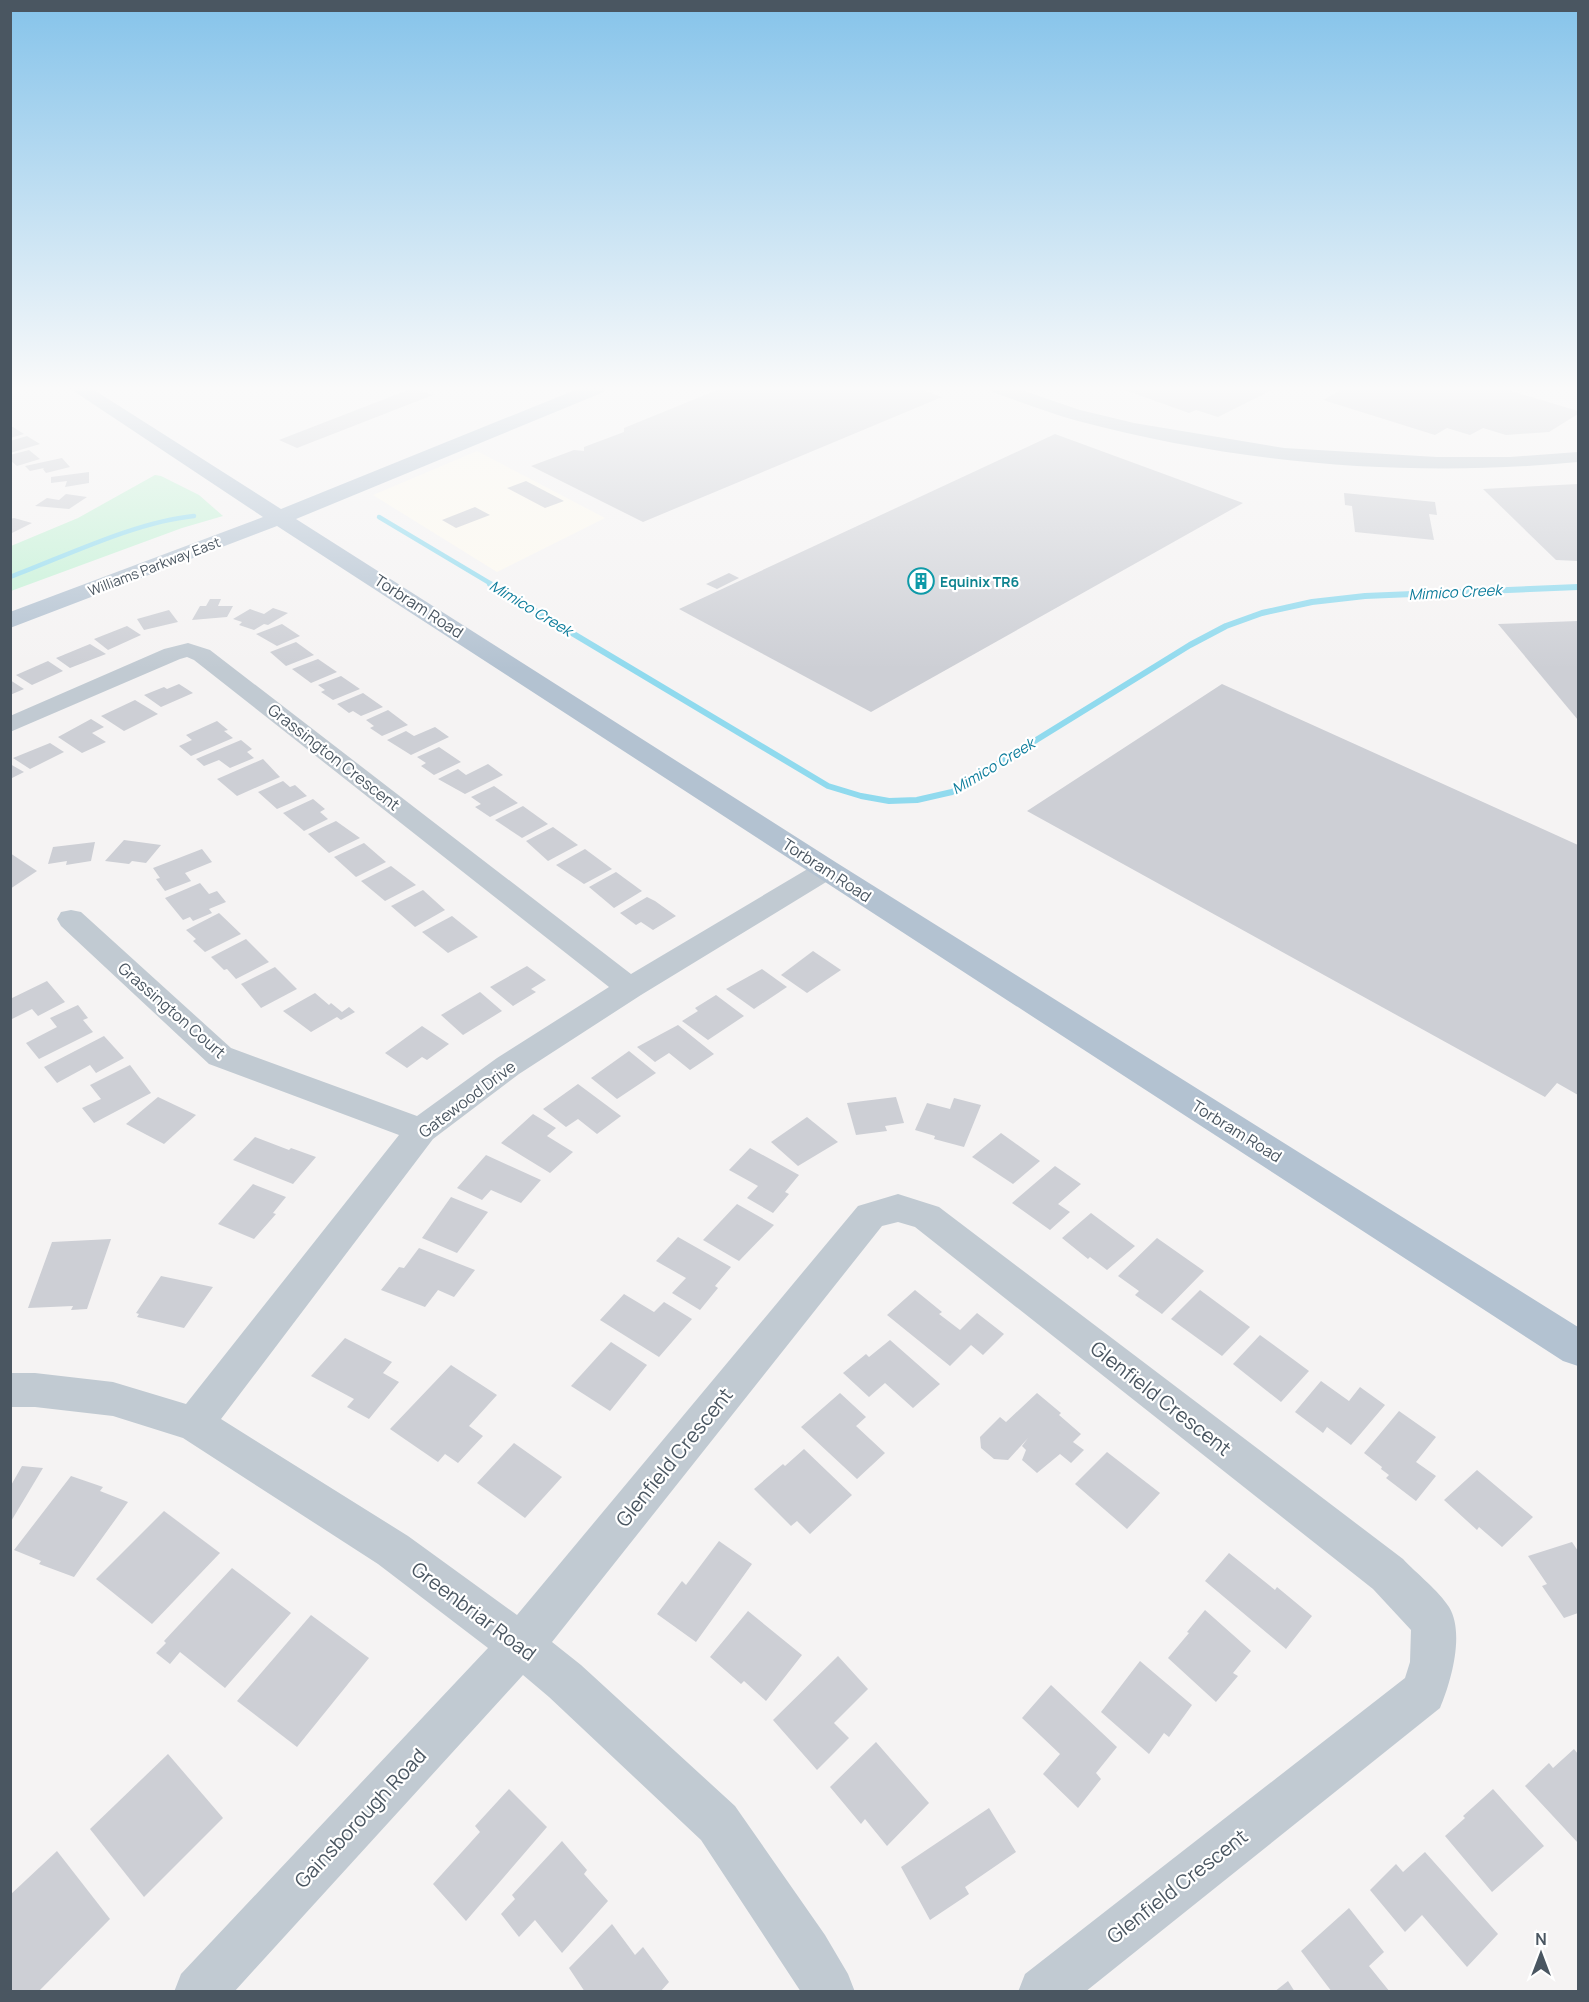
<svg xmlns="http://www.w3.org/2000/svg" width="1589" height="2002" font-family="Manrope,sans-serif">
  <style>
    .commercial { fill: #fdf9ef }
    .green { fill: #c3f1d5 }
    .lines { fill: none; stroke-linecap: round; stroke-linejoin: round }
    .stream-far1 { stroke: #90daee; stroke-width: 4.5 }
    .stream { stroke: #90daee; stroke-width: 6 }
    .building { fill: #cdcfd5 }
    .minor { fill: #c1cad2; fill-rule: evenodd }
    .major { fill: #b3c2d1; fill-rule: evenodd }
    .labels { text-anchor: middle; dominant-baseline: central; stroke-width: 4.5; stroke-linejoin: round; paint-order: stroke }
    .far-street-label { font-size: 14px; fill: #4a5661; stroke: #fff }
    .far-culture-label { font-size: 14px; font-weight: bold; fill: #0d838f; stroke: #fff; text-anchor: start }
    .far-water-label { font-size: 15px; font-style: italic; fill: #0c7c9b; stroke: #fff }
    .street-label { font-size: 16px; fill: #4a5661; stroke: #fff }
    .near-street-label { font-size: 20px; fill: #4a5661; stroke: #fff }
  </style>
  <rect width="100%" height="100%" fill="#f5f3f3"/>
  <path class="commercial" d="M477,451L605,518L497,572L373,495Z"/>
  <path class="green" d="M155,475L161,476L199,495L223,516L182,528L11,591V546L78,518Z"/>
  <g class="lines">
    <g class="stream-far1">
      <path d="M379,517L493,585"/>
      <path d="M10,577C66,556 135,522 194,516"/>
    </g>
    <path class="stream" d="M490,584L828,786L861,796L889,801L917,800L952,792L1190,645L1226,626L1262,613L1312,602L1365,596L1578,587"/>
  </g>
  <g class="building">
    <path d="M413,388L433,395L297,448L279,440Z"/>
    <path d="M722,388H918L942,397L643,522L531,466L574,450L584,451V447L624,432V428Z"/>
    <path d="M1119,388H1276L1218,417L1196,410L1189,413Z"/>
    <path d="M1344,388H1501L1578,411V414L1549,432L1506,435L1483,428L1470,435L1447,428L1435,435L1323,400Z"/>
    <path d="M10,427H13L24,434L10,438Z"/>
    <path d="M1055,434L1243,503L871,712L679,609Z"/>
    <path d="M27,436L40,444L10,453V441Z"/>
    <path d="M29,450L40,459L17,466L10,460V455Z"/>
    <path d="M62,458L70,467L46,473L43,469L44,468L30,471L25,466Z"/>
    <path d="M89,472V483L65,487L67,481L51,483V477Z"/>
    <path d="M526,481L564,501L545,508L507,488Z"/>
    <path d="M1578,484V561L1556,560L1483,489Z"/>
    <path d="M1344,493L1435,502L1437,515L1429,514L1434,540L1355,532L1352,506L1345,505Z"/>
    <path d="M66,494L87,497L69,509L35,506L47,498L59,500Z"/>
    <path d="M475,507L490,515L456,528L442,520Z"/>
    <path d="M14,518L32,523L10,534V519Z"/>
    <path d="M729,573L739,578L717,589L706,584Z"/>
    <path d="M210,599H221L218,606H233L227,617L192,620L200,606H206Z"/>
    <path d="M273,608L288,613L268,625L264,624L254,630L239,625L242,622L233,619L250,609L264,614Z"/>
    <path d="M169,610L178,622L144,630L137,619Z"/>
    <path d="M1578,621V720L1498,624Z"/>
    <path d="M282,624L300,636L277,646L256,634Z"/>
    <path d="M127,626L141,635L108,650L94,639Z"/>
    <path d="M296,642L314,655L286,666L270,652Z"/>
    <path d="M90,644L106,654L70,668L56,658Z"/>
    <path d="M318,659L337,672L311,683L292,669Z"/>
    <path d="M48,661L63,671L32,685L16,675Z"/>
    <path d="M341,676L360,689L333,700L321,692L325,690L318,685Z"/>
    <path d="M10,680L24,689L10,695Z"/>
    <path d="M179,684L193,693L161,707L144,695L164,687L167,689Z"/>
    <path d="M1222,684L1578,845V1095L1557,1083L1545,1097L1027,811Z"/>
    <path d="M363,693L383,707L361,716L353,711L349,713L337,704Z"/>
    <path d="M135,700L158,714L124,731L101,716Z"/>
    <path d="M388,710L408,725L382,736L370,728L374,726L366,720Z"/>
    <path d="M91,719L104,727L92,733L106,742L82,753L58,737Z"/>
    <path d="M217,721L228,730L224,731L233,738L191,756L179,746L192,740L186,735Z"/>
    <path d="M435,727L449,737L411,755L387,740L406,731L414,736Z"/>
    <path d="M241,740L252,749L247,752L254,758L230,768L219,760L204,766L196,759Z"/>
    <path d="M50,743L64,752L30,769L13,758Z"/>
    <path d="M439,747L461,762L434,775L421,766L426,763L417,757Z"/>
    <path d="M263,759L280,777L237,796L217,779Z"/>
    <path d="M10,764L24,772L10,779Z"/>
    <path d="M488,764L503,775L465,794L438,779L458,769L466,775Z"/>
    <path d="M283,781L290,787L295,785L307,796L277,809L258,792Z"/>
    <path d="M494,786L518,803L490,817L475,807L481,804L471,797Z"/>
    <path d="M313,799L325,809L320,812L328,819L304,831L283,813Z"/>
    <path d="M523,806L548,824L522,838L495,820Z"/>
    <path d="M336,821L360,838L329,853L308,834Z"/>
    <path d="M553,827L578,845L548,861L526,841Z"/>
    <path d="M124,840L161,845L146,863L132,861L129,864L105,861Z"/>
    <path d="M95,842L91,861L66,865L67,861L48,864L53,847Z"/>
    <path d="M364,843L386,862L356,877L334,857Z"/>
    <path d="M202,849L212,862L185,873L191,881L165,891L156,879L160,878L153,868Z"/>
    <path d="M585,849L612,869L584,884L556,865Z"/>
    <path d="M10,853L37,871L10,889Z"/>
    <path d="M391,866L416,885L385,901L361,881Z"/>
    <path d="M616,872L642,891L614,908L589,887Z"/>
    <path d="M200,883L209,894L217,891L226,902L209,909L212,913L193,921L190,917L183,920L165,898Z"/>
    <path d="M423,890L445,910L415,927L391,906Z"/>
    <path d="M647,897L655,901L676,916L653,930L641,922L636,925L620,913Z"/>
    <path d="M219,913L241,934L205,952L193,941L196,939L186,930Z"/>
    <path d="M452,916L478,937L448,953L422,932Z"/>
    <path d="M246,939L269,962L236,979L227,969L224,970L211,957Z"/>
    <path d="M813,951L841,970L807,993L781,975Z"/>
    <path d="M527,966L546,980L531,989L536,992L513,1006L490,987Z"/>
    <path d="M275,967L297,989L261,1008L241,984Z"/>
    <path d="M762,969L787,987L754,1009L726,989Z"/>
    <path d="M47,981L65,1002L38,1016L32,1009L10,1020V999Z"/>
    <path d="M480,992L502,1011L463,1035L441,1015Z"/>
    <path d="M315,993L329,1005L331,1003L342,1012L349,1007L355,1012L341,1020L337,1017L311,1032L283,1011Z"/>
    <path d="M716,995L744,1016L708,1040L682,1021L698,1011L695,1008Z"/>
    <path d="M78,1005L88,1018L83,1020L93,1032L39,1059L26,1043L57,1027L50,1018Z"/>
    <path d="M678,1025L714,1054L690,1070L669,1053L655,1062L637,1047Z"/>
    <path d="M422,1026L449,1044L427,1060L422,1057L407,1068L385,1053Z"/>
    <path d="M104,1036L124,1058L96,1073L90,1065L57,1083L44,1067Z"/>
    <path d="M629,1051L656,1073L617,1099L591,1078Z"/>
    <path d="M130,1065L151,1093L94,1123L82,1108L101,1099L90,1085Z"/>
    <path d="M578,1084L621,1116L597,1134L578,1119L566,1127L543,1109Z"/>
    <path d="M158,1097L196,1115L164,1144L126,1124Z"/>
    <path d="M896,1097L904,1123L885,1126L887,1131L856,1135L847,1103Z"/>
    <path d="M954,1098L981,1105L964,1147L934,1139L935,1136L915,1130L927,1103L950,1109Z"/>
    <path d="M533,1114L556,1128L547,1136L573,1152L550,1173L501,1143Z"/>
    <path d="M807,1117L838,1142L798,1166L771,1142Z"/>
    <path d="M1001,1133L1040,1161L1013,1184L972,1157Z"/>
    <path d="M255,1137L289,1150L291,1148L316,1157L293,1184L233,1160Z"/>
    <path d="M750,1148L799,1175L785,1192L789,1194L773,1213L747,1198L758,1186L729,1170Z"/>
    <path d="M486,1155L541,1180L521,1203L491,1190L482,1200L457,1188Z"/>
    <path d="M1055,1166L1081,1184L1058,1204L1070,1212L1050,1230L1012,1203Z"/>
    <path d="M253,1184L286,1197L273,1213L276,1214L254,1239L218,1224Z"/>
    <path d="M451,1197L488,1212L457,1253L422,1238Z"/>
    <path d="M737,1204L774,1225L739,1261L703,1240Z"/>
    <path d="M1091,1213L1135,1246L1107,1270L1090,1257L1088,1259L1062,1238Z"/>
    <path d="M678,1237L731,1267L715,1286L718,1288L700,1310L672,1293L686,1278L656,1261Z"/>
    <path d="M1157,1238L1204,1271L1162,1314L1135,1295L1139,1291L1118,1276Z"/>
    <path d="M111,1239L87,1309L71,1310L73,1306L28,1308L52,1242Z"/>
    <path d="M419,1248L475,1270L454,1297L438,1290L425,1307L381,1290L399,1267L404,1268Z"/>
    <path d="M161,1276L213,1287L184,1328L137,1317L139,1314L136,1313Z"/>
    <path d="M915,1290L942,1312L939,1314L960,1330L977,1313L1004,1334L983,1355L971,1345L950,1366L887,1315Z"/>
    <path d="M1200,1290L1250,1327L1222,1356L1171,1319Z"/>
    <path d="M624,1294L654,1312L664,1302L692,1319L659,1357L600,1320Z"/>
    <path d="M1260,1335L1309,1371L1281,1402L1233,1364Z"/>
    <path d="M345,1338L392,1362L383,1373L399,1382L369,1419L347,1407L354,1399L311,1376Z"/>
    <path d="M890,1340L940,1384L913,1408L885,1383L869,1397L843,1373L866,1354L869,1357Z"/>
    <path d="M611,1342L647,1365L610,1411L571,1386Z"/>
    <path d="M451,1365L497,1395L469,1426L483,1436L458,1463L445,1454L438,1462L390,1429Z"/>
    <path d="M1321,1381L1349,1401L1360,1387L1385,1405L1351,1445L1327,1427L1323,1433L1295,1412Z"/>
    <path d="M840,1393L866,1417L856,1426L885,1453L857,1479L801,1427Z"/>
    <path d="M1037,1393L1061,1413L1059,1415L1081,1434L1073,1442L1084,1450L1071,1463L1060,1454L1037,1473L1022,1460L1026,1450L1022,1446L1028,1438L1008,1460L994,1459L981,1448L980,1437L1000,1417L1006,1422Z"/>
    <path d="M1399,1411L1436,1437L1416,1462L1436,1476L1416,1501L1386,1478L1389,1475L1381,1469L1382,1467L1364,1453Z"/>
    <path d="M514,1443L562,1477L525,1518L477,1483Z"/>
    <path d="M804,1449L852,1495L810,1534L797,1521L791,1526L754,1489L783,1464L785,1466Z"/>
    <path d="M1107,1452L1160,1493L1127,1529L1075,1484Z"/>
    <path d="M22,1466L43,1468L10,1523V1487Z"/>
    <path d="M1477,1470L1533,1517L1502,1547L1479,1527L1477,1530L1444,1500Z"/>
    <path d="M71,1476L103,1487L100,1491L128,1502L74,1577L39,1564L41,1561L14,1550Z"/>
    <path d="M164,1511L220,1553L152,1624L96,1579Z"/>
    <path d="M719,1541L752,1564L696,1642L657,1614L682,1581L686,1585Z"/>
    <path d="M1572,1542L1578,1551V1613L1564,1618L1542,1586L1547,1584L1528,1556Z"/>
    <path d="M1229,1553L1275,1590L1277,1587L1312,1616L1286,1649L1205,1581Z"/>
    <path d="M232,1568L291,1613L225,1688L180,1652L170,1664L156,1653L166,1643L164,1641Z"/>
    <path d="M1205,1610L1251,1651L1233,1673L1238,1676L1216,1702L1168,1658L1189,1633L1187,1632Z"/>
    <path d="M748,1611L802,1655L766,1701L744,1681L741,1684L710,1657Z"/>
    <path d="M311,1615L369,1658L297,1747L237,1701Z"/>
    <path d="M838,1656L868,1689L834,1723L849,1738L817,1770L773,1720Z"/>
    <path d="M1140,1661L1192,1705L1169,1737L1164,1733L1149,1754L1101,1712Z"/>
    <path d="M1051,1685L1117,1747L1096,1773L1101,1779L1078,1808L1043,1774L1060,1754L1022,1718Z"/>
    <path d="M876,1742L929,1803L887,1846L865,1819L861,1824L830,1787Z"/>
    <path d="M1574,1749L1578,1754V1843L1525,1786L1549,1763L1553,1768Z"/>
    <path d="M168,1754L223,1818L144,1897L90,1829Z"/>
    <path d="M509,1789L547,1827L466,1921L433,1884L480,1832L475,1826Z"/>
    <path d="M1493,1789L1544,1846L1492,1892L1445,1836L1465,1818L1463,1816Z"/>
    <path d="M989,1808L1016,1852L965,1887L969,1894L930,1920L901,1867Z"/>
    <path d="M562,1841L587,1870L584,1874L608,1901L562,1953L535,1920L519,1937L501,1914L515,1899L512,1895Z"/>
    <path d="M57,1851L110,1919L38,1992H10V1895Z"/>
    <path d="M1425,1852L1498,1934L1467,1967L1422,1915L1405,1932L1370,1890L1396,1864L1403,1872Z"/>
    <path d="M1349,1908L1384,1952L1369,1966L1390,1992H1332L1301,1951Z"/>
    <path d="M612,1924L635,1955L643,1947L669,1982L660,1992H585L569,1968Z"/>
    <path d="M1288,1981L1295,1992H1274Z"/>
  </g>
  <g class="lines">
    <g class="minor">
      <path d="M990,388H1015L1080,410L1134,423L1284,448L1437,457H1510L1578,452V462C1413,478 1239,464 1078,421C1049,413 1021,402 992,392Z"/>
      <path d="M188,643L210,650L631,974L816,864L826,861L836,864L840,870L836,876L641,995L519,1074L433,1139L221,1419L408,1536L517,1615L858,1206L898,1194L939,1207L1403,1559C1416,1573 1439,1591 1449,1607C1465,1633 1451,1682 1440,1708L1085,1992H1018L1025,1974L1405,1678L1410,1662L1411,1630L1373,1589L915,1227L898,1222L882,1226L552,1642L581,1665L735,1806L825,1935L848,1974L855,1992H801L701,1840L549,1697L523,1675L234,1992H174L181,1974L488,1648L378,1564L183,1438L113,1416L35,1407H10V1373H35L113,1382L186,1404L399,1135L209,1064L61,926L57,919L61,912L71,910L81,912L231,1048L417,1116L497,1058L609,987L194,660L187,657L180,659L10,732V716L164,649Z"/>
    </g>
    <path class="major" d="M69,388H91L281,509L580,388H606L604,392L296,519L837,863L1578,1327V1366L1563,1361L277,526L10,628V612L263,517Z"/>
  </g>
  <linearGradient id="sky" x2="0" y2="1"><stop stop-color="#85c3ea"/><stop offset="0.58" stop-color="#fafafa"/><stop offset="1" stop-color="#fafafa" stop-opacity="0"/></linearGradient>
  <rect width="1589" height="669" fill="url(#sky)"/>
  <defs>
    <g id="building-ring" transform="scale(1.35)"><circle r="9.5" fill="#fff" stroke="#0f9aa8" stroke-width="1.5"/><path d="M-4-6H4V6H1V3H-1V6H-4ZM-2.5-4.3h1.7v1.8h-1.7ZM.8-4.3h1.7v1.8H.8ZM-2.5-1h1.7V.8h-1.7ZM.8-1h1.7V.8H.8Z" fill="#0f9aa8"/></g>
  </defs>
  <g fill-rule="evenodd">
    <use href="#building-ring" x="921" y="581"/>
  </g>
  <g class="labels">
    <g class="far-street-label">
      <text transform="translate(154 566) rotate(-21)">Williams Parkway East</text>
    </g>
    <g class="far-culture-label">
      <text x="940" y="581">Equinix TR6</text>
    </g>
    <g class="far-water-label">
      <text transform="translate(1455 592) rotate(-3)">Mimico Creek</text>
      <text transform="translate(531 608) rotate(31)">Mimico Creek</text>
      <text transform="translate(993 766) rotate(-31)">Mimico Creek</text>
    </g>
    <g class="street-label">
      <text transform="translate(419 606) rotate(33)">Torbram Road</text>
      <text transform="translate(334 757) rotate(38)">Grassington Crescent</text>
      <text transform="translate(827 870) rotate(33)">Torbram Road</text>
      <text transform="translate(172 1010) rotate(41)">Grassington Court</text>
      <text transform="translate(467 1099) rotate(-37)">Gatewood Drive</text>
      <text transform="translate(1237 1131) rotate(32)">Torbram Road</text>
    </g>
    <g class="near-street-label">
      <text transform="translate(1161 1398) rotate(38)">Glenfield Crescent</text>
      <text transform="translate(674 1457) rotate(-51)">Glenfield Crescent</text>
      <text transform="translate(474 1611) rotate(37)">Greenbriar Road</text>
      <text transform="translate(360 1818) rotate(-47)">Gainsborough Road</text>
      <text transform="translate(1177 1886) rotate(-38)">Glenfield Crescent</text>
    </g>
  </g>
  <rect width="1589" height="2002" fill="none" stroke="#4a5661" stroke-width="24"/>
  <g transform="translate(1541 1954)" stroke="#ffffff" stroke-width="4.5" paint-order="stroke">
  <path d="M0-4.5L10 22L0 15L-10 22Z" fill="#4a5661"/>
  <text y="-9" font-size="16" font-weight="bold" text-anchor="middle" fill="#4a5661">N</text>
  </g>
</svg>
